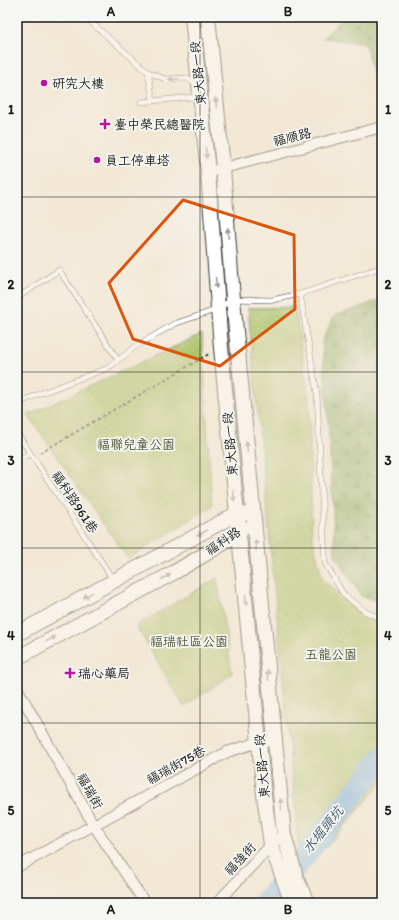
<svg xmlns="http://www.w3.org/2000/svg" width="399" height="920" font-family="Itim,'LXGW WenKai TC',sans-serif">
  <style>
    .green { fill: #aec469; stroke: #657042 }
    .forest { fill: url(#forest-firs); stroke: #53633c }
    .park { fill: url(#park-dots); stroke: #657042 }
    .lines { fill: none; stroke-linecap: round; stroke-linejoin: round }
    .river { stroke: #72b0e5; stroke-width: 22 }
    .lane-casing { stroke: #3c3b38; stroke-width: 6 }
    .street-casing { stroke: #3c3b38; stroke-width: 12 }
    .secondary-casing { stroke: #3c3b38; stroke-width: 16 }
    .path { stroke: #3c3b38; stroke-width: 2; stroke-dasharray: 3 3; stroke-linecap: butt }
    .lane { stroke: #fff; stroke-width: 5 }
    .street { stroke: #fff; stroke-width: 10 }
    .secondary { stroke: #fff; stroke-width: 14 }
    .oneway { fill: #999 }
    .marked { fill: none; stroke: #de560d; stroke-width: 3; stroke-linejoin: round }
    .grid { fill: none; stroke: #1c1c1c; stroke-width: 1; stroke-opacity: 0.55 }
    .poi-dot { fill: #b5179e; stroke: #f6f6f2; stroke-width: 1.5 }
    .labels { text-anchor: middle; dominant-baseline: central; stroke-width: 3.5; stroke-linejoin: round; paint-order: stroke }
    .street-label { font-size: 13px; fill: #1c1c1c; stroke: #f6f6f2 }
    .poi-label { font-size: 13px; fill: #1c1c1c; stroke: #f6f6f2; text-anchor: start }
    .park-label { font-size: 13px; fill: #4f5737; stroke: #f6f6f2 }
    .water-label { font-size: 14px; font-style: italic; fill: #3e576c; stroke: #f6f6f2 }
    .neatline { fill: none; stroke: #1c1c1c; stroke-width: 1.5 }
    .grid-label { font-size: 13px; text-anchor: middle; font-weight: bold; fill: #1c1c1c }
  </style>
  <defs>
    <pattern id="forest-firs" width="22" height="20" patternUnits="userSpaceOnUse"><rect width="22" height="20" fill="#8aaa5d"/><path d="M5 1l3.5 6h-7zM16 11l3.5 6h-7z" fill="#708a4c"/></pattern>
    <pattern id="park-dots" width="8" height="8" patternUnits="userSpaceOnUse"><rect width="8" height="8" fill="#aec469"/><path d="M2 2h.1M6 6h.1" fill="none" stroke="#95a85a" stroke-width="1.8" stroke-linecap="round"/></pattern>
  </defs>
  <rect width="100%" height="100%" fill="#f6f6f2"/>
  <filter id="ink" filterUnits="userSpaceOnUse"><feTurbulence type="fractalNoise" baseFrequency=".025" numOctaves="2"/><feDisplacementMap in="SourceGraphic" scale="8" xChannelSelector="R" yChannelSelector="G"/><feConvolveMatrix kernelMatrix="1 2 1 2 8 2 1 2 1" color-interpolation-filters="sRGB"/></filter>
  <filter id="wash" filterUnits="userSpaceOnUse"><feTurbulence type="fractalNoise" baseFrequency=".012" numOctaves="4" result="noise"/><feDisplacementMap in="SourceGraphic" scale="16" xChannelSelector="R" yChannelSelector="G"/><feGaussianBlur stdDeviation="0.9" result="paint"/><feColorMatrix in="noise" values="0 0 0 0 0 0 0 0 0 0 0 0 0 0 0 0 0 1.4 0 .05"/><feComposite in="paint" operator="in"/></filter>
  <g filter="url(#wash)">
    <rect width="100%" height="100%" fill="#f3e8d5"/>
    <path class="green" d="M382,773V782L326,848H318Z"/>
    <g class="forest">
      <path d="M344,17H382V113L365,44L323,38Z"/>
      <path d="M382,299V603L361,596L335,555L328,417L322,341L334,316Z"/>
    </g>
    <g class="park">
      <path d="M295,307L309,399L312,536L323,580L356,610L382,623V746L299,852L248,308Z"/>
      <path d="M202,334L212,506L128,559L28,415Z"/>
      <path d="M217,578L232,674L184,707L136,626Z"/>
    </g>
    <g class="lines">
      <path class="river" d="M264,903L308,852L382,758"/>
    </g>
  </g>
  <g filter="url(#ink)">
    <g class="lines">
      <g class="lane-casing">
        <g id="lane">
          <path d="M85,17L148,72L165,79L186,78L196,84"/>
          <path d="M17,23L23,17"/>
          <path d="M148,72L153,101"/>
          <path d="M141,102L193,97L196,92"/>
          <path d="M300,294L317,394L325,563L344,595L366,612L382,619"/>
          <path d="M17,298L59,270L118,360"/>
          <path d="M17,405L25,400L39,394L108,368L135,347L174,324L218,309L233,299L272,300L300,294L382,267"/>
          <path d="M17,433L114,581"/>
          <path d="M17,461L30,453"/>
        </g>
      </g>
      <g class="street-casing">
        <g id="street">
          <path d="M208,172L382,127"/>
          <path d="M17,688L93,824L145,903"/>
          <path d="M17,867L227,752L259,742L275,741"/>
          <path d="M217,903L271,845L284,835"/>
        </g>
      </g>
      <g class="secondary-casing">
        <g id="secondary">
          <path d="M192,17L208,172L221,348L264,795L271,845L292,903"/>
          <path d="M208,17L223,168L233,299L284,835L296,877L307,903"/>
          <path d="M17,634L236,514H244"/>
          <path d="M17,658L173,573L239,534L243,528"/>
        </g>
      </g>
      <path class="path" d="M40,453L209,354"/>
      <use href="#lane" class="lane"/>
      <use href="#street" class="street"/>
      <use href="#secondary" class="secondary"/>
    </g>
    <defs><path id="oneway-solid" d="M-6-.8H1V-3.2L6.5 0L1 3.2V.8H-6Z"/></defs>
    <g class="oneway">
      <use href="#oneway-solid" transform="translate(174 79) rotate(177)"/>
      <use href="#oneway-solid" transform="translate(216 103) rotate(-96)"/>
      <use href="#oneway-solid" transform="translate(206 153) rotate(84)"/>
      <use href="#oneway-solid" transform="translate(228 233) rotate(-94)"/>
      <use href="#oneway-solid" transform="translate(216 283) rotate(86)"/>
      <use href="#oneway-solid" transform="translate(247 447) rotate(-96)"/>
      <use href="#oneway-solid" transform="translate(234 496) rotate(85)"/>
      <use href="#oneway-solid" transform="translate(202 533) rotate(152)"/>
      <use href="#oneway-solid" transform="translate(256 545) rotate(-95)"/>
      <use href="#oneway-solid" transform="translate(166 577) rotate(-29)"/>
      <use href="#oneway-solid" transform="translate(88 595) rotate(151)"/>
      <use href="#oneway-solid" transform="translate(246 600) rotate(84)"/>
      <use href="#oneway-solid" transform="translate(51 639) rotate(-29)"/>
      <use href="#oneway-solid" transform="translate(268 675) rotate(-95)"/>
      <use href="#oneway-solid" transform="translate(281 804) rotate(-96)"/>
    </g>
  </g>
  <path d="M0 0H399V920H0ZM183,200L294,235L295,309L220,366L133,339L109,283Z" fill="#f3e8d5" fill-opacity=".55" fill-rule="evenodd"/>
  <path class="marked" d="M183,200L294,235L295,309L220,366L133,339L109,283Z"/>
  <path class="grid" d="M200,17V903M17,197H382M17,372H382M17,548H382M17,723H382"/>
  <g class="poi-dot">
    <circle cx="44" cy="83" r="4"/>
    <path d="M103 118h4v4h4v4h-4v4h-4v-4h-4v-4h4z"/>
    <circle cx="97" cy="160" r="4"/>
    <path d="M68 667h4v4h4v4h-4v4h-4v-4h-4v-4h4z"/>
  </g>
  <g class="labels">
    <g class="street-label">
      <text transform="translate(198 73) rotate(-96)">東大路一段</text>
      <text transform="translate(292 137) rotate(-14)">福順路</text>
      <text transform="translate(230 444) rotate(-95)">東大路一段</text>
      <text transform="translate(75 502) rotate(56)">福科路961巷</text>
      <text transform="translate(223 541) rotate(-34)">福科路</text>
      <text transform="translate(176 765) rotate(-29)">福瑞街75巷</text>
      <text transform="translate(262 766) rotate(-95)">東大路一段</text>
      <text transform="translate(90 791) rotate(61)">福瑞街</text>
      <text transform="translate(240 859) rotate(-47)">福強街</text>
    </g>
    <g class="poi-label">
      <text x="52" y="83">研究大樓</text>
      <text x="114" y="124">臺中榮民總醫院</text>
      <text x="105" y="160">員工停車塔</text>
      <text x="78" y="673">瑞心藥局</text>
    </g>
    <g class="park-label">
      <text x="136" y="444">福聯兒童公園</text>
      <text x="189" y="641">福瑞社區公園</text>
      <text x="331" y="654">五龍公園</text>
    </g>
    <g class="water-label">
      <text transform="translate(323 830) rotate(-51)">水堀頭坑</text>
    </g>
  </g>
  <rect width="399" height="920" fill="none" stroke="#f6f6f2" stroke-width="44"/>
  <rect x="22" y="22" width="355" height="876" class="neatline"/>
  <g class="grid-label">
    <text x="111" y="16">A</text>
    <text x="288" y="16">B</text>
    <text x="11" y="114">1</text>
    <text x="388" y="114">1</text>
    <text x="11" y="289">2</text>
    <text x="388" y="289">2</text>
    <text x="11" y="465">3</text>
    <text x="388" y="465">3</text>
    <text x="11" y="640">4</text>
    <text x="388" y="640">4</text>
    <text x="11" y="815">5</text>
    <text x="388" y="815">5</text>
    <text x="111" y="914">A</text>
    <text x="288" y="914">B</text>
  </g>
</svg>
